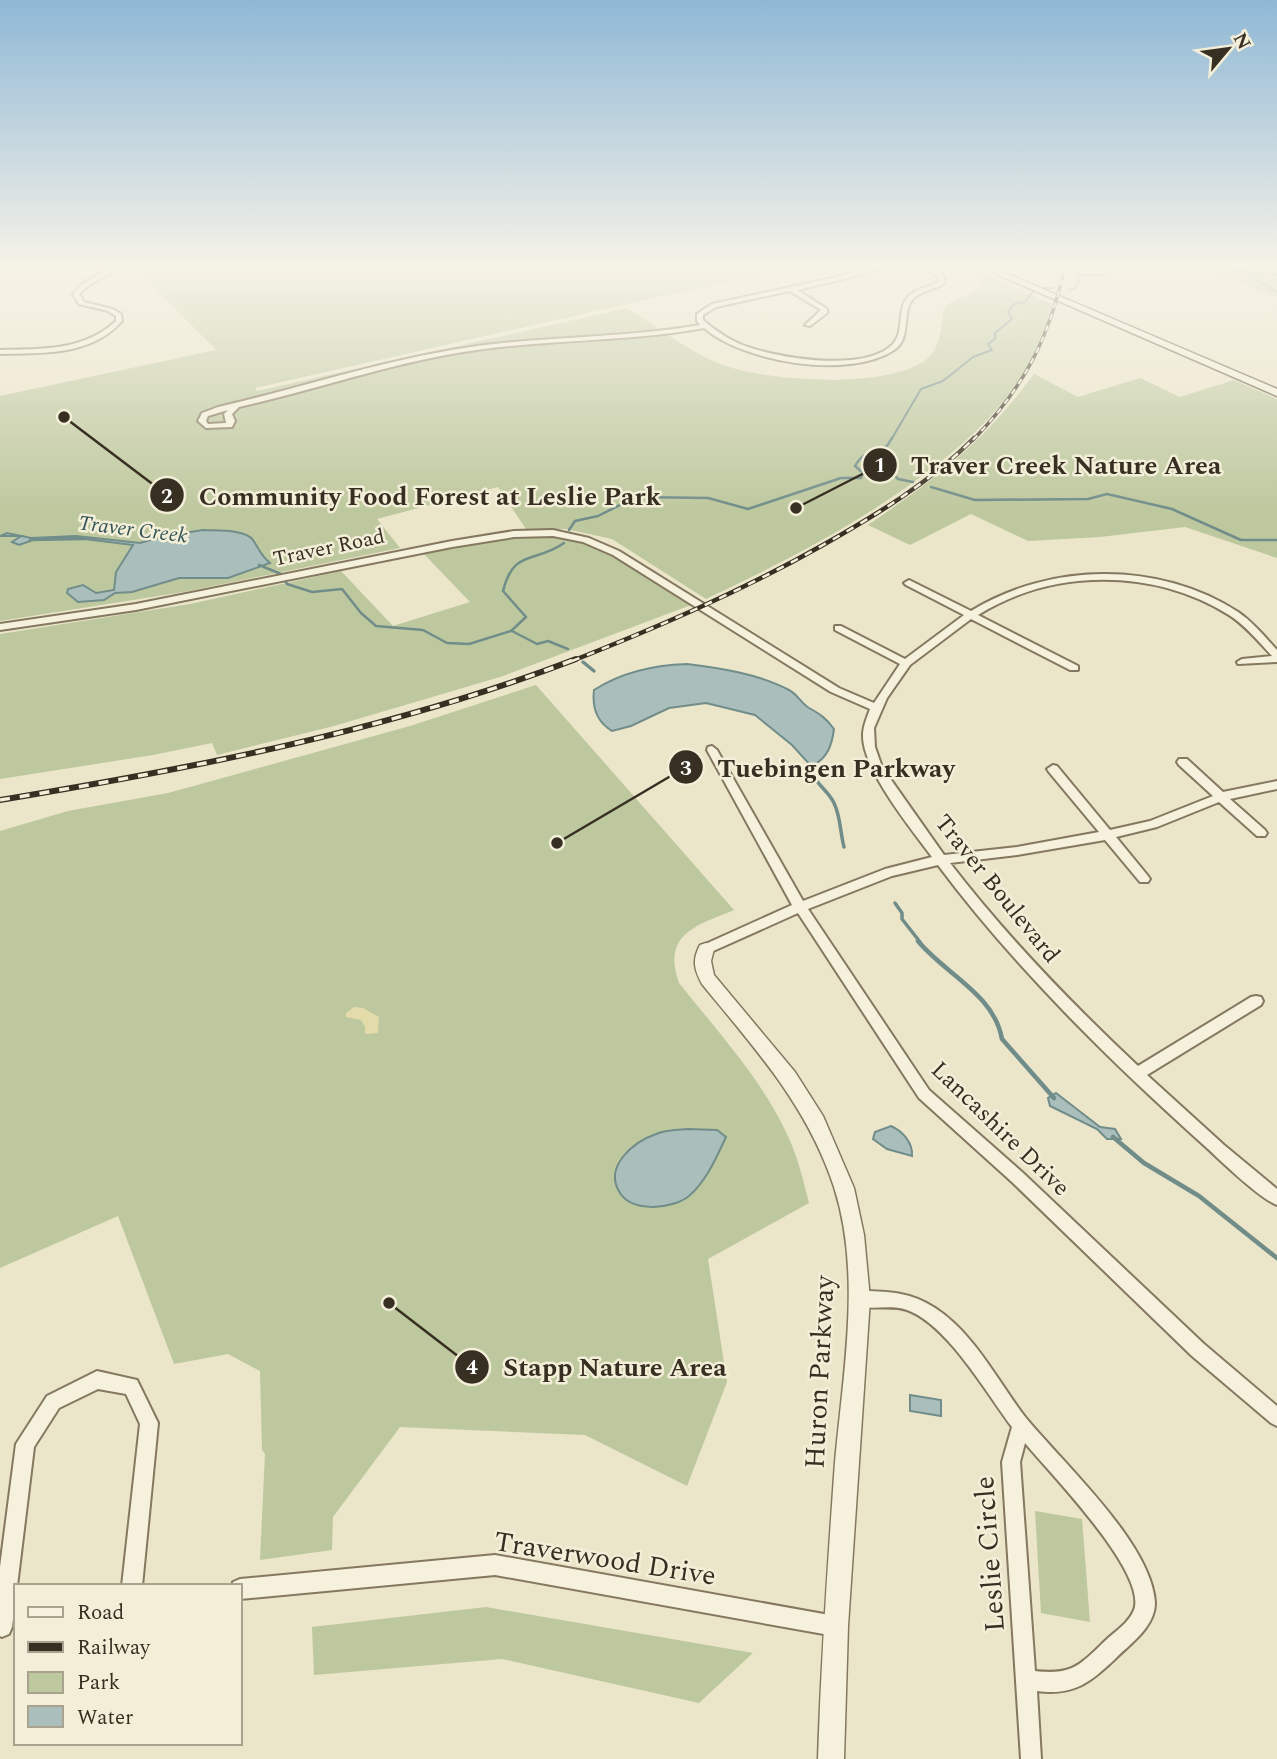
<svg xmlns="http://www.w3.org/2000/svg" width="1277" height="1759" font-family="Spectral,serif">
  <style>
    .green { fill: #bec89e }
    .sand { fill: #e3dbaa }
    .water { fill: #aabfbc; stroke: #718d8a; stroke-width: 2 }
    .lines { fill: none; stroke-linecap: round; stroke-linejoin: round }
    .stream-far3 { stroke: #718d8a; stroke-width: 2 }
    .stream-far2 { stroke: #718d8a; stroke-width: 2.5 }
    .stream-far1 { stroke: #718d8a; stroke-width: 3.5 }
    .stream { stroke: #718d8a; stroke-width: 4.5 }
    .minor-casing { stroke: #857860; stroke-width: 4 }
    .tertiary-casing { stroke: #857860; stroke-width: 3 }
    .secondary-casing { stroke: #675943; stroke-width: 3 }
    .minor { fill: #f6f1dc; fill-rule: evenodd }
    .tertiary { fill: #f6f1dc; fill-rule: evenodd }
    .secondary { fill: #f6f1dc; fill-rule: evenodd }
    .rail-far2-casing { stroke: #372f22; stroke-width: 3.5 }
    .rail-far1-casing { stroke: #372f22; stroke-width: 4.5 }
    .rail-casing { stroke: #372f22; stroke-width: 6 }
    .rail-far2 { stroke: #f3eed8; stroke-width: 2; stroke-dasharray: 6; stroke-linecap: butt }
    .rail-far1 { stroke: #f3eed8; stroke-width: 2.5; stroke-dasharray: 8; stroke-linecap: butt }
    .rail { stroke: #f3eed8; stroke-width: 3.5; stroke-dasharray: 10; stroke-linecap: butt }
    .labels { text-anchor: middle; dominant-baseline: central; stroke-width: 5; stroke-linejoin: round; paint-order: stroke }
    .far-water-label { font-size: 21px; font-style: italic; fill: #325456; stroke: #f3eed8 }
    .far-street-label { font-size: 21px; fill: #372f22; stroke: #f3eed8 }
    .street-label { font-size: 24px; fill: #372f22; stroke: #f3eed8 }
    .near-street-label { font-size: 28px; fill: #372f22; stroke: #f3eed8 }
    .leader { fill: none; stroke: #372f22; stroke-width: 2.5 }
    .callout-dot { fill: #372f22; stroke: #f3eed8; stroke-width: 2.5 }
    .mark-label { font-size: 21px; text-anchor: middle; font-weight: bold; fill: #fff }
    .callout-label { font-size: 26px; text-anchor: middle; font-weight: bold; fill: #372f22; stroke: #f3eed8; stroke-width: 5; stroke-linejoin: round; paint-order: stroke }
  </style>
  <rect width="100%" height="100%" fill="#ebe5c9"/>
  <g class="green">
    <path d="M133,266H796L255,388L257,391L627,308C656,326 687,350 718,363C764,382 887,390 927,359C941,348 941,325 944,309C953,296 970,299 981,284L975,271L1052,304C1031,440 818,546 706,599L612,539L566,529H526L498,487L377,519L400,548L184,592L0,621V396L216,350Z"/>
    <path d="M1195,266C1211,266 1267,269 1277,266V297Z"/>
    <path d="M1034,374L1078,397L1140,378L1180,397L1234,380L1277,399V558L1185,527L1100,537L1028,541L971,514L910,545L868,525C937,478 984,442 1034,374Z"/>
    <path d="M548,535L589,545L627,563L691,605L500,677L334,726L217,755L212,743L153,755L0,779V634L190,604L341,571L393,626L470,602L422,552L482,542Z"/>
    <path d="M536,685L734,910C695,926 662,934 679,983C717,1031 760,1077 786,1132C797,1154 803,1179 809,1203L708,1259L727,1382L687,1486L585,1435L400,1427L333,1517L332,1550L260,1560L265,1454L262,1450L260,1371L228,1354L174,1364L118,1216L0,1268V831L68,811L168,793L219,779L410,726Z"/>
    <path d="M1035,1511L1082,1519L1090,1622L1041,1613Z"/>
    <path d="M486,1607L753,1653L699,1703L502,1659L314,1675L312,1627Z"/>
  </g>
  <path class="sand" d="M354,1007L363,1008L379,1017L378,1033L365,1034V1027L361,1020L346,1017V1013Z"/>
  <g class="water">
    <path d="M203,530C216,531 245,529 253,540C259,549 261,556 270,563L228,578H179L132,592L115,593L104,600L78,602L67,593L68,589L83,585L96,593L114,590L116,572L133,545L69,537L33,540L19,545L12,542L21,536H0L7,533L31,538L76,536L140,543L165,536Z"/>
    <path d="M687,664C720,668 759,674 789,690C797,694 802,704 809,708C820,714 826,718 834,729C832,744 828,759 811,766L792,745L755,715L706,703L669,708L631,726L612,731C597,722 592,707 594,690C622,672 654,665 687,664Z"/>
    <path d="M1056,1093L1100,1127L1115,1129L1121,1139H1107L1097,1129L1050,1106L1048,1098Z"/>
    <path d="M891,1126C902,1131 913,1142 912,1156L887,1149L873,1139L875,1132Z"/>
    <path d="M688,1129L717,1130L726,1137C716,1158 707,1180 689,1196C673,1209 633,1213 620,1193C603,1167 633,1142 656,1134C665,1130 678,1130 688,1129Z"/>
    <path d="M910,1395L941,1400V1416L910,1411Z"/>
  </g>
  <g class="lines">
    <g class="stream-far3">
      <path d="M1225,266L1244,272L1277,292"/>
      <path d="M1244,272L1277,275"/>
      <path d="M1041,288H1053"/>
      <path d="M1069,290L1075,288L1080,279L1077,275H1101L1113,271L1111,266H1121"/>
      <path d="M891,440L921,389L943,381L973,357L992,350L988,344L995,339V333L1012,319L1008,312L1014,304L1025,302L1034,290"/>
    </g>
    <g class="stream-far2">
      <path d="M863,473L855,466C862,453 874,450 887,446L892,438"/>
      <path d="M931,487L975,500L1088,499L1107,494L1172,509L1241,540H1277"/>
      <path d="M569,530L575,521L598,516L636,497L708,498L748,509L841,478H861L863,473L889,470L898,479L913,482"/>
      <path d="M30,540L85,539"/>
      <path d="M259,565L281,574L287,584L312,592L342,589L361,613L376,626L423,630L447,643L469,644L511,631L526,617L503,591C514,548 534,564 564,543"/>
      <path d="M512,631L537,644L548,641L568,649"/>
    </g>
    <g class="stream-far1">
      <path d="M583,662L594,671"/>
      <path d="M811,766C813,784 827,788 834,803C841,818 840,832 844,847"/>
      <path d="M895,903L902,913V919L920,942"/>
    </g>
    <g class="stream">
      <path d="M918,941C945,974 994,994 1002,1039L1054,1098"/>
      <path d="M1113,1137L1144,1163L1199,1196L1277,1258"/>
    </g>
    <g class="minor-casing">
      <g id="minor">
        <path d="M113,266H119C108,278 90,281 79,294L84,302L112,309L121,314L122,321C91,356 43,353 0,354V350C42,349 84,351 116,321V316L108,311L79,304L73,294L82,284Z"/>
        <path d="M879,266H888L836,281L797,290L827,309V313L810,326L805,325L821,310L790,291L716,307L703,315V320C715,330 726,338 740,344C774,358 863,373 892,345C906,332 895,308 910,295C918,288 930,287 940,281L937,276L917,266H924L942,274L945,283C935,290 919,291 912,300C901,315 912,338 894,350C849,380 743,362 704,328C629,342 552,339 477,350C396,361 319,389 239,407L232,414L235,421L232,427L206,428L198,421L202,413L218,407C304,387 390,358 477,346C551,336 626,338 700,325L697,321V314L712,304L833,278ZM228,410L224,414L226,423L208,424L206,421L208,416Z"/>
        <path d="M553,530L589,538L619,551L839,688L874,703L900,664L835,630V626H841L905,659L964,615L906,585L904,583L909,580L971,611C1050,562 1160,561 1238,612C1253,622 1265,637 1277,650V662L1238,664L1237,662L1242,659L1272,656C1259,642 1246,626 1229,615C1154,568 1053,568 978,615L1078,666V670H1070L971,619L910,665L887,698L874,728L875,747L882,767L944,855L1017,847L1099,832L1049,772L1047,769L1053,765L1057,766L1110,830L1150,821L1213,796L1179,765L1177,762L1179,759H1187L1223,792L1277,781V789L1230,799L1265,830L1267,833L1265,836H1257L1219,802L1157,827L1116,837L1148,876L1150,879L1148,882H1140L1105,840L1017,855L950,863C1006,936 1071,1003 1138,1066L1251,997L1256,996L1261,997L1263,1001L1261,1005L1147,1075L1224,1145L1277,1189V1205C1259,1198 1222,1162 1207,1148C1110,1061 1016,969 938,865L892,876L808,909L929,1090L1022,1172L1204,1344L1277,1406V1426L1271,1423L1192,1356L1012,1182L919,1098L798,913L711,952H701L700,949L701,946L792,905L707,750L708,747L712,746L717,750L803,901L885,869L932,857C912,830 862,769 863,735C863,726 867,718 870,709L831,692L613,555L583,542L553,536L514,537L452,547L136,610L0,630V624L136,604L452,541L514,531Z"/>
        <path d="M859,1291C887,1291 911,1292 935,1308C975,1334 998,1382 1026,1418C1063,1463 1152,1544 1155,1603C1155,1627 1130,1644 1116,1658C1090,1683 1073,1696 1037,1691L1041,1759H1021L1002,1462L1012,1427C987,1394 947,1324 907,1310C890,1304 870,1311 853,1305L851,1299L853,1293ZM1025,1443C1049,1472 1148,1573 1134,1610C1129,1623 1114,1632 1105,1641C1079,1666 1072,1675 1035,1671L1020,1462Z"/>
        <path d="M97,1371L137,1380L158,1423L142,1586H122L140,1424L126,1394L98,1389L59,1408L34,1447L12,1627L9,1634L2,1637L0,1636V1567L16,1444L47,1396Z"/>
        <path d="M495,1555L835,1616L842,1619L845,1626L842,1633L835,1636L495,1575L240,1599V1586H232L233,1582L240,1579Z"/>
      </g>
    </g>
    <g class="tertiary-casing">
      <path id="tertiary" d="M706,943L712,945L714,949L711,961L714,975L795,1072L823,1116L854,1188L864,1235L870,1299L848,1626L844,1759H818C821,1660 828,1561 835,1462C843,1373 862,1274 834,1187C807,1105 755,1049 702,984C694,969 692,960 700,945Z"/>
    </g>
    <g class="secondary-casing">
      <path id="secondary" d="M978,266H989L1277,389V396Z"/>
    </g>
    <use href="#minor" class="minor"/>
    <use href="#tertiary" class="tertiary"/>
    <use href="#secondary" class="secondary"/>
    <g class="rail-far2-casing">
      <path id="rail-far2" d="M973,440C1025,386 1049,339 1065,266"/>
    </g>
    <g class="rail-far1-casing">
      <path id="rail-far1" d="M572,661C658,627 742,591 823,545C876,515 931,482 974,438"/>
    </g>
    <g class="rail-casing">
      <path id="rail" d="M0,800C195,768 392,730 576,659"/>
    </g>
    <use href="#rail-far2" class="rail-far2"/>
    <use href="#rail-far1" class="rail-far1"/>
    <use href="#rail" class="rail"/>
  </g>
  <linearGradient id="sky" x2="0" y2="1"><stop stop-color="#8fb8d6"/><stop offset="0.52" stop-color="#f6f3e7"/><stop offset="1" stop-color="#f6f3e7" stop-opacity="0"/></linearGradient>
  <rect width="1277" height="512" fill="url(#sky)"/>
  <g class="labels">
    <g class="far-water-label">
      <text transform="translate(133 530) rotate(7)">Traver Creek</text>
    </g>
    <g class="far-street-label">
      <text transform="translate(329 548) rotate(-12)">Traver Road</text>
    </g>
    <g class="street-label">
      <text transform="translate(997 889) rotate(51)">Traver Boulevard</text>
      <text transform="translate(1000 1129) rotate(44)">Lancashire Drive</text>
    </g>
    <g class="near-street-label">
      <text transform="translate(820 1372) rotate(-87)">Huron Parkway</text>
      <text transform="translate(990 1554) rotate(-94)">Leslie Circle</text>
      <text transform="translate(605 1559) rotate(9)">Traverwood Drive</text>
    </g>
  </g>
  <path class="leader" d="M796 508L880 465M64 417L167 495M557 843L686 767M389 1303L472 1367"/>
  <g class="callout-dot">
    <circle cx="796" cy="508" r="7"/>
    <circle cx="64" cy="417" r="7"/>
    <circle cx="557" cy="843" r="7"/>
    <circle cx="389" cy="1303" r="7"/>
    <circle cx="880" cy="465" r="18"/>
    <circle cx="167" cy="495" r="18"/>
    <circle cx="686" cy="767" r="18"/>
    <circle cx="472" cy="1367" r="18"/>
  </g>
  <g class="mark-label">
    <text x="880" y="472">1</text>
    <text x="167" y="503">2</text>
    <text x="686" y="775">3</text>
    <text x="472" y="1374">4</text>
  </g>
  <g class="callout-label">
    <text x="1066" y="474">Traver Creek Nature Area</text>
    <text x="430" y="505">Community Food Forest at Leslie Park</text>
    <text x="836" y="777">Tuebingen Parkway</text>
    <text x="615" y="1376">Stapp Nature Area</text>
  </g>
  <rect x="14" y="1584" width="228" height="161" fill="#f3eed8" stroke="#a8a28f" stroke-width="2"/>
  <rect x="28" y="1607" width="35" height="10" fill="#f6f1dc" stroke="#a8a28f" stroke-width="2"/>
  <text x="77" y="1619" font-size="21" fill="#372f22">Road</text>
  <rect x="28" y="1642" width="35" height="10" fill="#372f22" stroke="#a8a28f" stroke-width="2"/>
  <text x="77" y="1654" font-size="21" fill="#372f22">Railway</text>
  <rect x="28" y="1672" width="35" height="21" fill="#bec89e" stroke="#a8a28f" stroke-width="2"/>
  <text x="77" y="1689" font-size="21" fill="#372f22">Park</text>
  <rect x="28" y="1706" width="35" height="21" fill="#aabfbc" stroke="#a8a28f" stroke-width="2"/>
  <text x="77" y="1724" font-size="21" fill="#372f22">Water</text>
  <g transform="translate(1228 49) rotate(61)" stroke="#f3eed8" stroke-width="5" paint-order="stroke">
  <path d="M0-5L12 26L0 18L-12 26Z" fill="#372f22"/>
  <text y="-10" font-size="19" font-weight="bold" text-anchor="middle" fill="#372f22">N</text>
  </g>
</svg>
